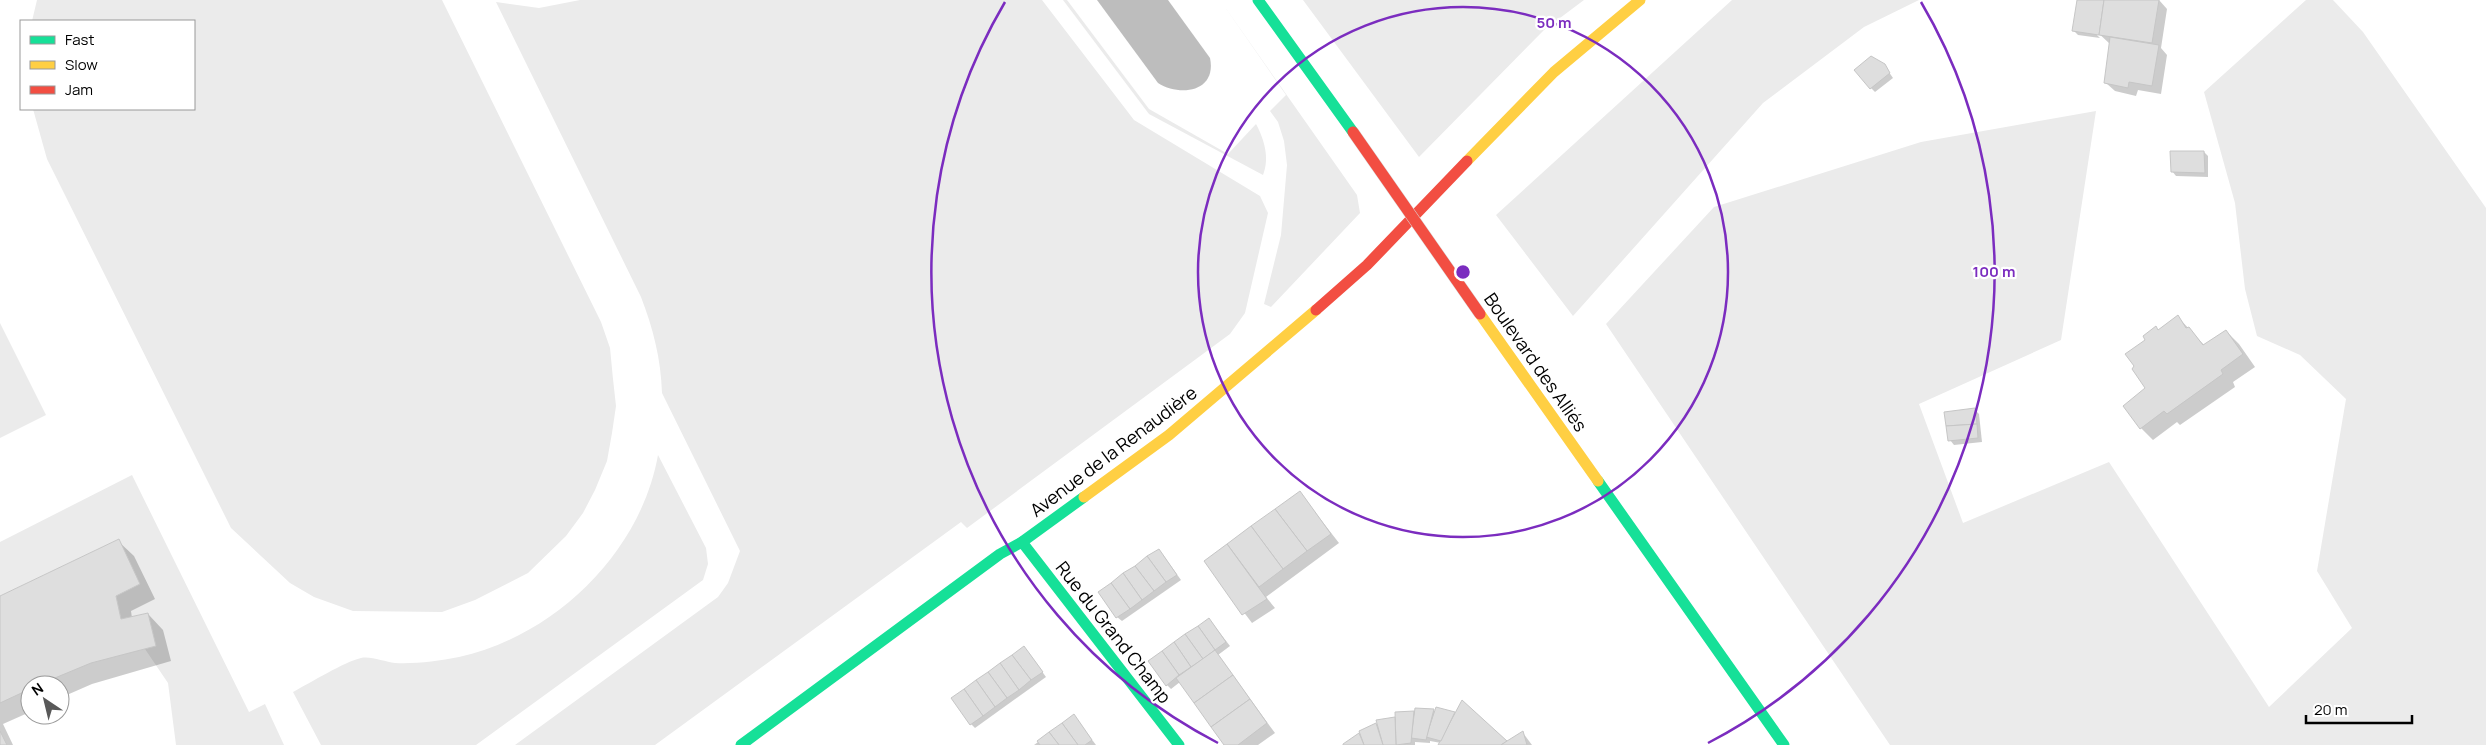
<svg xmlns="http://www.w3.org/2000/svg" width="2486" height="745" font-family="Manrope,sans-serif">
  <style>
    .green { fill: #ebebeb }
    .water { fill: #bdbdbd }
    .shadow { fill: #0003 }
    .building { fill: #dedede; stroke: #c6c6c6 }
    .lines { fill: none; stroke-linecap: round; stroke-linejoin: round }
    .fast { stroke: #16e098; stroke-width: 11 }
    .slow { stroke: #ffcf43; stroke-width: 11 }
    .jam { stroke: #f24e42; stroke-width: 11 }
    .jam-bridge-casing { stroke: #dbdbdb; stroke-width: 12; stroke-linecap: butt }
    .jam-bridge { stroke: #f24e42; stroke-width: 11 }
    .ring { fill: none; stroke: #7b2cbf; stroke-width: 2.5 }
    .labels { text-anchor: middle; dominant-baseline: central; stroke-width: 4.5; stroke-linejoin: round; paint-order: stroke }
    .street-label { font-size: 18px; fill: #000; stroke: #fff }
    .centre { fill: #7b2cbf; stroke: #fff; stroke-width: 2.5 }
    .ring-label { font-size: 15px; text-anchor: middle; font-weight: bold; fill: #7b2cbf; stroke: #fff; stroke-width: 4.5; stroke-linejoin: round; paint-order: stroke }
  </style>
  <rect width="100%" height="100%" fill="#fff"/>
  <g class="green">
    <path d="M37,0H442L601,322L610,348L613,379L616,406L612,433L607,461L595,490L583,513L566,536L528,573L475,600L442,612L353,611L314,597L290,583L231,528L47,159L33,109H194V21H32Z"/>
    <path d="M580,0H1042L1134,120L1260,196L1268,213L1245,313L1230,334L967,528L961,522L655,745H515L718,597L728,583L740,551L662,393C661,359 653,328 641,297L496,2L539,8Z"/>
    <path d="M1063,0H1067L1149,109L1228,154L1256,124C1264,139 1270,158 1263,175L1149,114Z"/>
    <path d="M1220,0L1357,195L1360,213L1271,307L1264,304L1281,235L1287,165L1284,141L1278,122L1270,111L1286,95Z"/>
    <path d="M1303,0H1584L1544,30L1419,157Z"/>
    <path d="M1732,0H1919L1864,27L1763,103L1573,316L1496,215Z"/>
    <path d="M2306,0H2333L2363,32L2486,208V745H1890L1606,324L1714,207L1921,142L2096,111L2061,340L1919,404L1963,523L2109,462L2269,707L2352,628L2317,571L2346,399L2300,355L2257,336L2245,289L2235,203L2204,92Z"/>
    <path d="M0,323L46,415L0,438Z"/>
    <path d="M658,455L706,548L708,564L703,580L476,745H321L293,692C310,683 344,662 361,658C371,656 385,662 395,663C416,664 438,661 459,657C555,636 641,552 658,455Z"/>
    <path d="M132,475L249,712L265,704L284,745H176L168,683L145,649L156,646L148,613L121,619L116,596L140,584L119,539L0,596V542Z"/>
  </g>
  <path class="water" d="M1097,0H1168L1210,58C1217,92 1180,97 1158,83Z"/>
  <g class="shadow">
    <path d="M2078,0H2159L2167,9L2161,48L2167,55L2161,94L2138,90L2136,96L2115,91L2106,83L2110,44L2095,30L2094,32L2100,38L2078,35L2074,31Z"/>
    <path d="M1884,65L1893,78L1875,92L1871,88Z"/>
    <path d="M2204,152L2208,156V177L2176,176L2172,171Z"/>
    <path d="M2178,317L2204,345L2226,331L2239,344L2255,367L2233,382L2235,387L2180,425L2177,422L2153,440L2141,428L2147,389V340L2156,328L2159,331Z"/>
    <path d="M1975,410L1979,414L1982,442L1954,445L1950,440Z"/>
    <path d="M1300,493L1339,543L1266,597L1275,608L1252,623L1205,561Z"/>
    <path d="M118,541L134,556L155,599L131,611L132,618L148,614L163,630L171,661L92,684L60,698V685H30V712L3,724L13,745H0V598Z"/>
    <path d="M1163,555L1181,580L1122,621L1117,617Z"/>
    <path d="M1209,619L1230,646L1218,655L1275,733L1258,745H1225L1180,682L1171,689L1167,685Z"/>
    <path d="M1028,652L1046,677L975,728L971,724Z"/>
    <path d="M1437,708L1454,713L1507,743L1523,733L1532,745H1440L1441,743L1430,741V743L1415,742V745H1345L1360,734V731L1378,724L1377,721L1396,718V713L1415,712L1416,709L1435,711Z"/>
    <path d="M1074,716L1096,745H1034Z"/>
  </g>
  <g class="building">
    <path d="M2077,0H2104L2099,35L2072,31Z"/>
    <path d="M2104,0H2159L2152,43L2099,35Z"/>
    <path d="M2110,37L2159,45L2152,86L2129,82L2128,88L2104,83Z"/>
    <path d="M1871,56L1885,64L1890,73L1870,89L1854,70Z"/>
    <path d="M2170,151H2204L2205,173L2171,172Z"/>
    <path d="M2178,315L2186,328L2189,327L2203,345L2226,330L2243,354L2221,370L2223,374L2167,414L2164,411L2140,429L2123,406L2145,388L2132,369L2134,366L2125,354L2145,340L2143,336L2156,326L2158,330Z"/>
    <path d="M1975,408L1977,424L1946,426L1944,412Z"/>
    <path d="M1977,424L1978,438L1948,441L1946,426Z"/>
    <path d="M1300,491L1331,534L1307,551L1275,509Z"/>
    <path d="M1275,509L1307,551L1283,569L1251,526Z"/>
    <path d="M1251,526L1283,569L1259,587L1227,544Z"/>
    <path d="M119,539L140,584L116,596L121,619L148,613L156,646L91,663L38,685H30V689L0,703V596Z"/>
    <path d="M1227,544L1267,599L1242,615L1204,561Z"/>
    <path d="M1159,549L1177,575L1166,582L1147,556Z"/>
    <path d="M1147,556L1166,582L1154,591L1135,566Z"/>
    <path d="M1135,566L1154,591L1142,600L1123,573Z"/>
    <path d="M1123,573L1142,600L1130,609L1111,583Z"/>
    <path d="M1111,583L1130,609L1116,618L1098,592Z"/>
    <path d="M1209,618L1226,642L1215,650L1198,626Z"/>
    <path d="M1198,626L1215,650L1203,659L1185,634Z"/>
    <path d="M1185,634L1203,659L1191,667L1174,642Z"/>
    <path d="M1174,642L1191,667L1179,675L1162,651Z"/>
    <path d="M1024,646L1043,672L1031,680L1012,655Z"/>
    <path d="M1215,650L1233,675L1194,703L1176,678Z"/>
    <path d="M1162,651L1179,675L1166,686L1148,661Z"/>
    <path d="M1012,655L1031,680L1019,690L1000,663Z"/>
    <path d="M1000,663L1019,690L1007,698L988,672Z"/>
    <path d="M988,672L1007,698L995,707L976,680Z"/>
    <path d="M1233,675L1250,699L1211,727L1194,703Z"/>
    <path d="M976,680L995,707L983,716L964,689Z"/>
    <path d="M964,689L983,716L970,725L951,698Z"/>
    <path d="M1250,699L1267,723L1238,745H1224L1211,727Z"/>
    <path d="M1462,700L1507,741L1501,745H1438Z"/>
    <path d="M1436,707L1455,712L1441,741L1426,737Z"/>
    <path d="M1415,708L1434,709L1426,740L1411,738Z"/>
    <path d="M1414,711L1411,743L1396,745L1395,712Z"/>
    <path d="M1074,714L1092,740L1085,745H1078L1062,723Z"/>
    <path d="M1395,717L1396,745H1383L1376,720Z"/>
    <path d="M1062,723L1078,745H1059L1049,732Z"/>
    <path d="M1376,723L1383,745H1364L1359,731Z"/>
    <path d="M0,731L7,745H0Z"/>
    <path d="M1523,731L1527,745H1501L1507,741Z"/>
    <path d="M1049,732L1059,745H1040L1037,741Z"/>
    <path d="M1359,733L1364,745H1343V744Z"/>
  </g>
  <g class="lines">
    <g class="fast">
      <path d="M1258,0L1353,132"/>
      <path d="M1598,481L1784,745"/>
      <path d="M1022,542L1179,745"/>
      <path d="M741,745L1000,554L1022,542L1084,497"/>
    </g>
    <g class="slow">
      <path d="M1467,161L1554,72L1640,0"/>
      <path d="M1480,314L1598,481"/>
      <path d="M1084,497L1169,435L1316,310"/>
    </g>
    <path class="jam" d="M1316,310L1367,265L1467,161"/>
    <g class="jam-bridge-casing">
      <path id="jam-bridge" d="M1353,132L1480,314"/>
    </g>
    <use href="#jam-bridge" class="jam-bridge"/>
  </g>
  <g class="ring">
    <circle cx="1463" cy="272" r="265"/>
    <path d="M1218 743A531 531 0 0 1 1005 2M1921 2A531 531 0 0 1 1708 743"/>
  </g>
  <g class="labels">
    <g class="street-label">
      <text transform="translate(1536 362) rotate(55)">Boulevard des Alliés</text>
      <text transform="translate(1113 451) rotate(-37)">Avenue de la Renaudière</text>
      <text transform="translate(1114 632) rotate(52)">Rue du Grand Champ</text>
    </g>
  </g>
  <circle cx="1463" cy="272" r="8" class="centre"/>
  <g class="ring-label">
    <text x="1554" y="28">50 m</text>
    <text x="1994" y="277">100 m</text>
  </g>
  <rect x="20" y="20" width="175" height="90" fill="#ffffff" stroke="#999999"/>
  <rect x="30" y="36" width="25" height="8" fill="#16e098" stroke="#999999"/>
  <text x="65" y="45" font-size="15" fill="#000000">Fast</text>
  <rect x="30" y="61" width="25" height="8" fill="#ffcf43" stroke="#999999"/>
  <text x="65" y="70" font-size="15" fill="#000000">Slow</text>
  <rect x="30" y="86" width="25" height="8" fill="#f24e42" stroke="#999999"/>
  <text x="65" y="95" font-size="15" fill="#000000">Jam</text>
  <g transform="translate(45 700) rotate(325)"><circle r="24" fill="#ffffff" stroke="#999999"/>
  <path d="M0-4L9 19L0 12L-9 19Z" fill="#595959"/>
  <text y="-8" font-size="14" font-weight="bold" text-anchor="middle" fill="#000000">N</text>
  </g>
  <path d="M2306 715v8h106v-8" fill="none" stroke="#000000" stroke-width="2.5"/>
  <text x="2314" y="715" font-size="15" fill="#000000" stroke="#ffffff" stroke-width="4" paint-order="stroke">20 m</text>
</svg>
